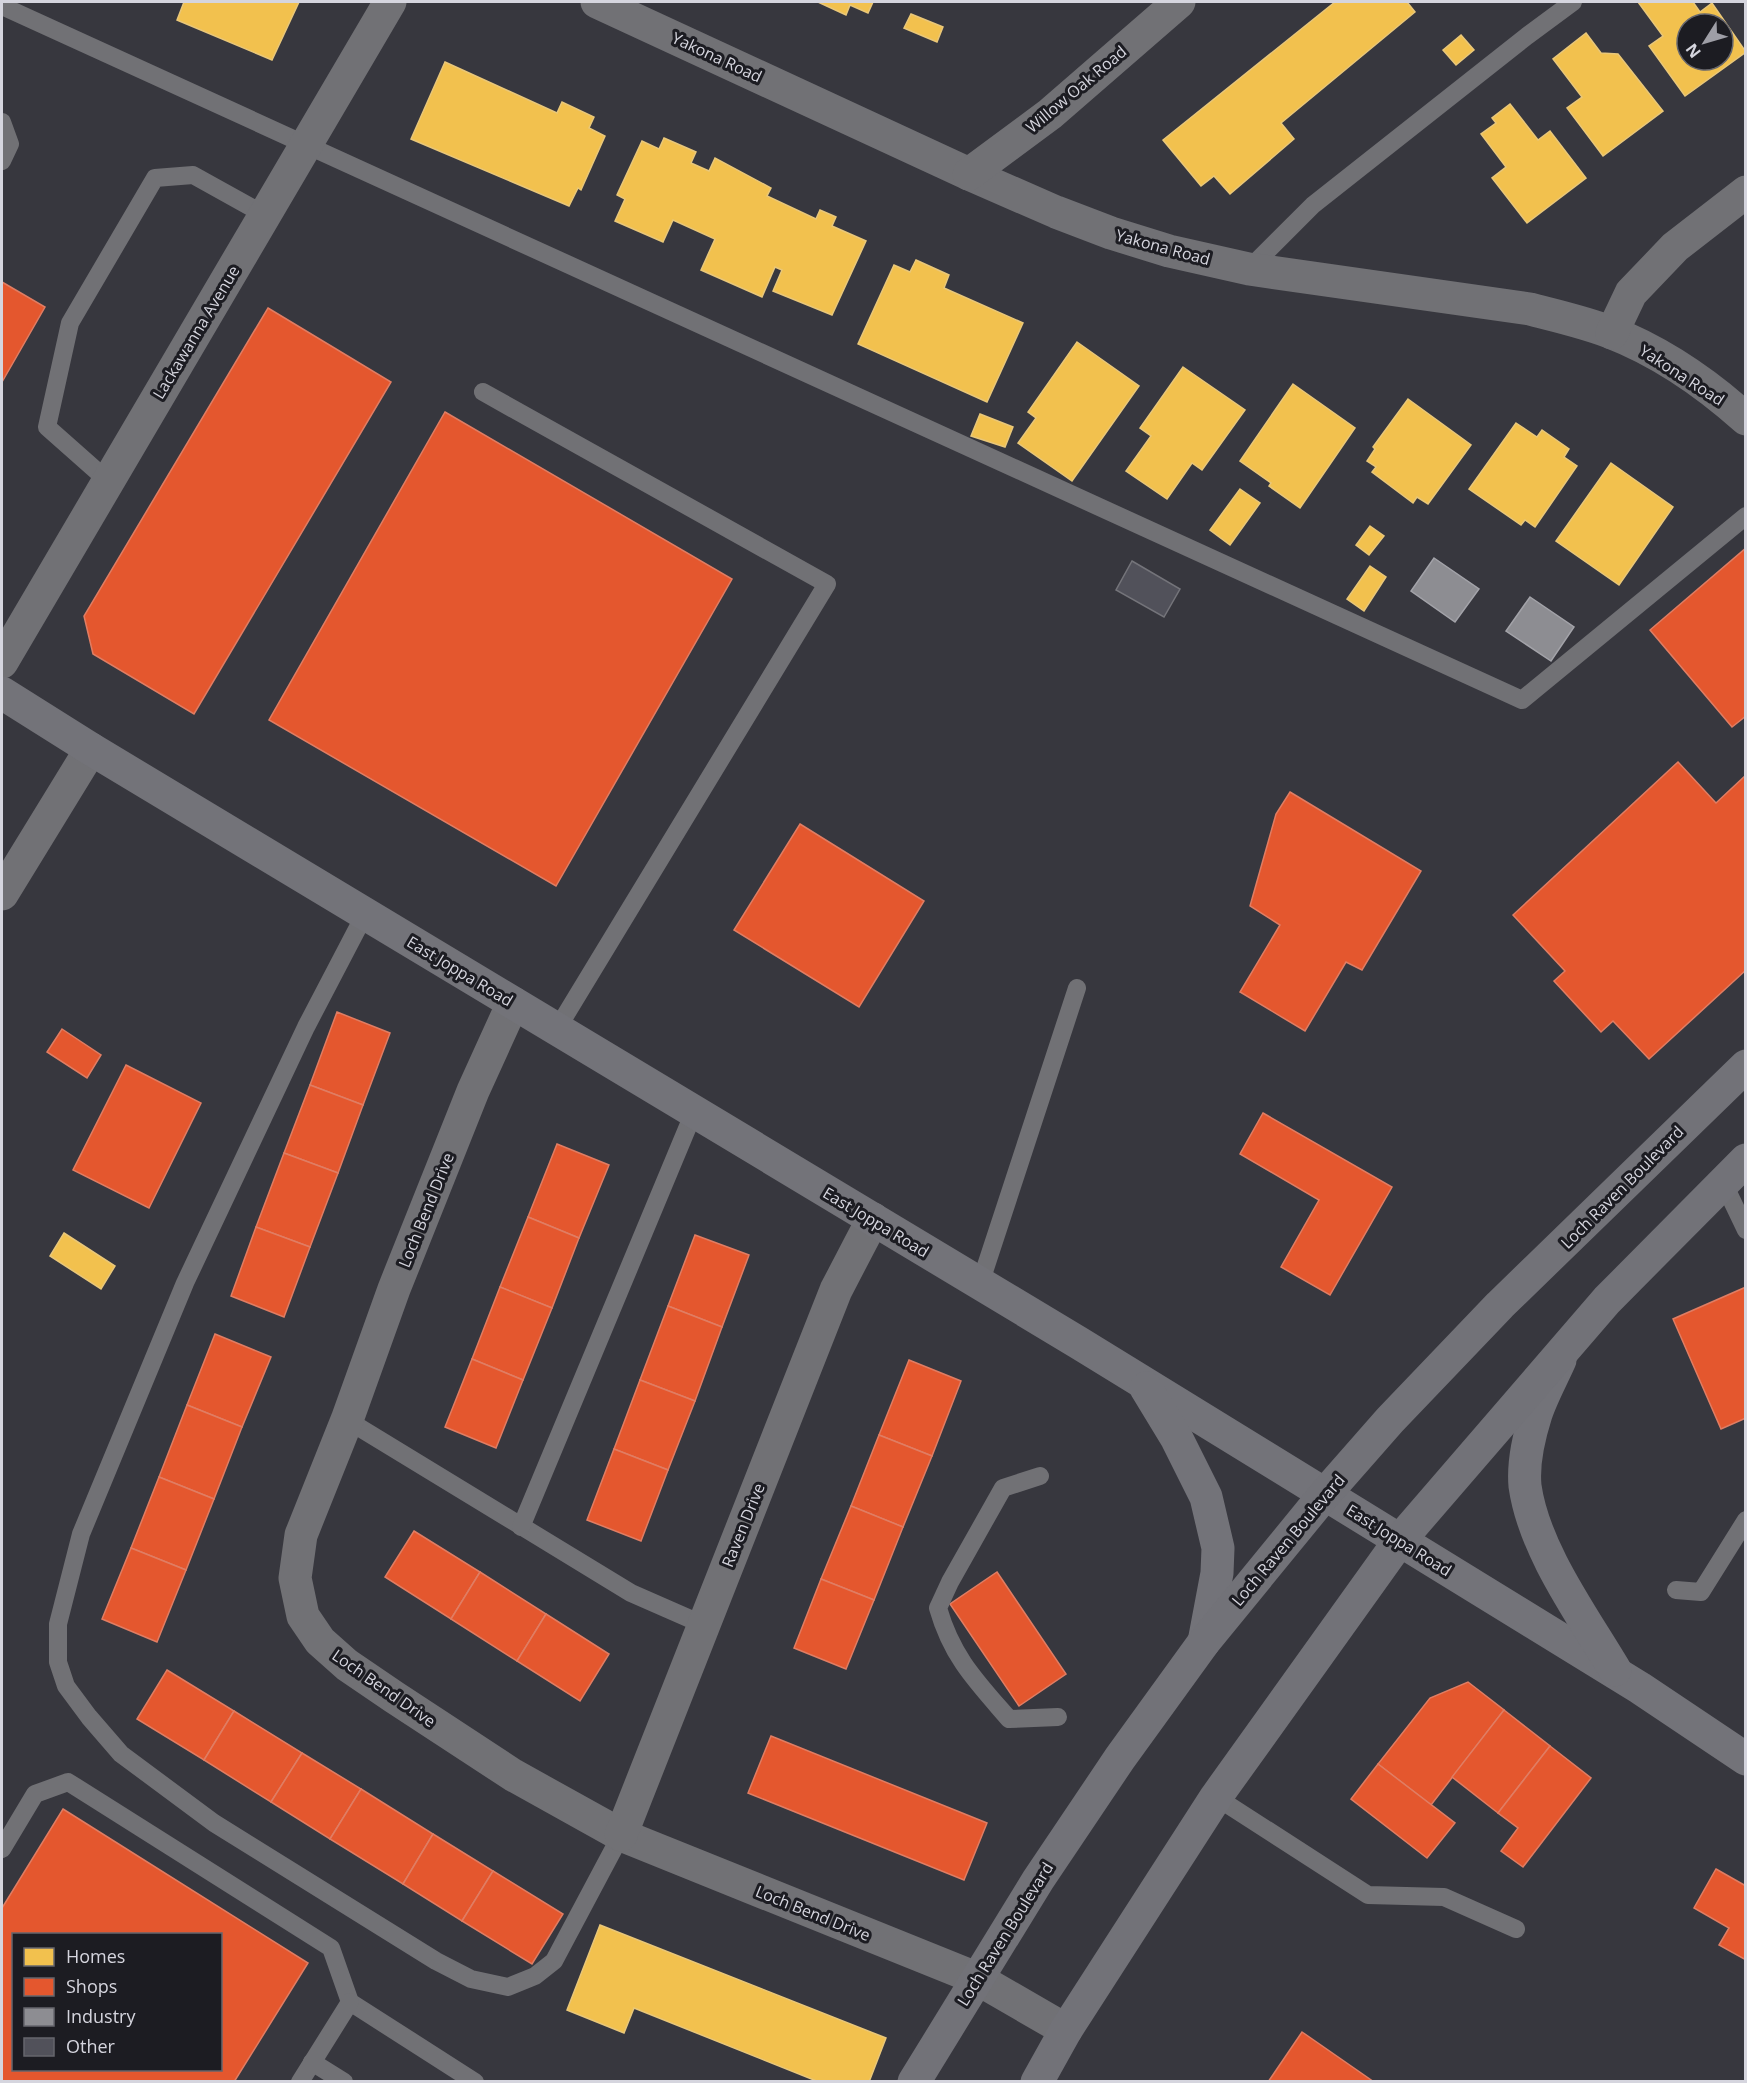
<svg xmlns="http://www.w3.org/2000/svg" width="1747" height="2083" font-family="'Open Sans',sans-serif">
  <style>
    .homes { fill: #f2c14e; stroke: #e9c779; stroke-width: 1.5; fill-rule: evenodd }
    .shops { fill: #e4572e; stroke: #e07d63; stroke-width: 1.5; fill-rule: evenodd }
    .industry { fill: #8d8d92; stroke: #a3a3a9; stroke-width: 1.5 }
    .building { fill: #51515a; stroke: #74747a; stroke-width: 1.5 }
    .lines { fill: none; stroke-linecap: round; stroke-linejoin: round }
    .service { stroke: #717175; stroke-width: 18 }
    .minor { stroke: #717175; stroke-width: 33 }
    .secondary { stroke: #737379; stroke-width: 33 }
    .primary { stroke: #727278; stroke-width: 33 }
    .labels { text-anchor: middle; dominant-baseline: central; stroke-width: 6; stroke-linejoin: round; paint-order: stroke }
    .street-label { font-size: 16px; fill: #d5d5de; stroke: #1c1c22 }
  </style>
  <rect width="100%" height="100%" fill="#37373e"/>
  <g class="homes">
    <path d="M184,2H299L272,60L177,20Z"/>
    <path d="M818,2H873L868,13L850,5L846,15Z"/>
    <path d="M1335,2H1407L1415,12L1281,123L1294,139L1230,194L1214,176L1201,186L1163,140Z"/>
    <path d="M1638,2H1693L1700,12L1712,3L1746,52L1685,96L1649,46L1663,36ZM1687,24H1723V60H1687Z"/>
    <path d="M911,14L943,27L937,42L904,28Z"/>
    <path d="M1586,33L1601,53L1618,54L1663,111L1603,156L1567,108L1582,97L1553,59Z"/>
    <path d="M1461,35L1474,50L1456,65L1443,50Z"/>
    <path d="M445,62L557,113L562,102L594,117L589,128L605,136L581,190L578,188L569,206L411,139Z"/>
    <path d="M1510,104L1538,140L1550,131L1586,178L1527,223L1492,178L1506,167L1481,134L1496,123L1492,118Z"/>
    <path d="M664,138L696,152L691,163L709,171L715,158L771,188L767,196L816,219L820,210L836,217L832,226L866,241L832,315L773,291L782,270L775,267L762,297L701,270L715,239L673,220L663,242L615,221L625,199L617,195L642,141L659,149Z"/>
    <path d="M916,260L949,275L944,288L1023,323L987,402L858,344L894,265L910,272Z"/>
    <path d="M1077,342L1139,386L1072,481L1018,443L1036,418L1028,412Z"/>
    <path d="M1183,367L1245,410L1202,470L1192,463L1167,499L1126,471L1151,436L1140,428Z"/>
    <path d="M1293,384L1355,428L1300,508L1269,486L1271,483L1240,461Z"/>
    <path d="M1408,399L1471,445L1428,504L1417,497L1413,503L1372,472L1376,467L1367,461L1375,449L1373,447Z"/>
    <path d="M980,414L1013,427L1005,447L971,436Z"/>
    <path d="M1516,423L1537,437L1542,430L1569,449L1564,457L1577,466L1535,527L1525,520L1521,525L1469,489Z"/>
    <path d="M1611,463L1673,507L1619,585L1556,541Z"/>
    <path d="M1240,489L1260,503L1230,545L1210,530Z"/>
    <path d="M1370,526L1384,536L1369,555L1356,545Z"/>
    <path d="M1370,566L1386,577L1364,611L1347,599Z"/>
    <path d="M64,1233L115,1266L101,1289L50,1256Z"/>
    <path d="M600,1925L886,2038L869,2082H819L634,2008L624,2033L567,2010Z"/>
  </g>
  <g class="shops">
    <path d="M2,282L45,307L2,382Z"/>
    <path d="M268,308L391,382L194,714L93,654L84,616Z"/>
    <path d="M445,412L732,579L556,886L269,720Z"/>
    <path d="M1746,548V716L1732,727L1650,630Z"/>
    <path d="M1678,762L1716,803L1746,775V970L1649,1059L1613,1021L1601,1032L1554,981L1565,971L1513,915Z"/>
    <path d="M1290,792L1421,871L1362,970L1346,962L1305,1031L1240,992L1280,925L1250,906L1276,814Z"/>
    <path d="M800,824L924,901L859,1007L734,930Z"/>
    <path d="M337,1012L390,1033L363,1105L310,1085Z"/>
    <path d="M62,1029L101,1055L87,1078L47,1052Z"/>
    <path d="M126,1065L201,1103L149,1208L73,1170Z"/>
    <path d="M310,1085L363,1105L338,1173L284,1153Z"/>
    <path d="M1263,1113L1392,1187L1330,1295L1281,1267L1319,1200L1240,1154Z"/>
    <path d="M557,1144L609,1165L579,1238L528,1217Z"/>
    <path d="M284,1153L338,1173L310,1247L256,1227Z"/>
    <path d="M528,1217L579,1238L552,1308L500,1287Z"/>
    <path d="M256,1227L310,1247L284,1317L231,1296Z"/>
    <path d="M695,1235L749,1255L722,1327L668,1306Z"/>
    <path d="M500,1287L552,1308L523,1380L472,1359Z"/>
    <path d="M1746,1287V1418L1721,1429L1673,1319Z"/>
    <path d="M668,1306L722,1327L695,1401L640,1380Z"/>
    <path d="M215,1334L271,1357L242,1427L187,1405Z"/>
    <path d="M472,1359L523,1380L496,1448L445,1427Z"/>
    <path d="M909,1360L961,1381L932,1456L879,1435Z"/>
    <path d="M640,1380L695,1401L668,1470L614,1449Z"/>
    <path d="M187,1405L242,1427L214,1499L159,1477Z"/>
    <path d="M879,1435L932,1456L903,1527L851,1506Z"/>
    <path d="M614,1449L668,1470L641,1541L587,1520Z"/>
    <path d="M159,1477L214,1499L186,1570L131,1548Z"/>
    <path d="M851,1506L903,1527L874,1600L821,1579Z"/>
    <path d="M414,1531L480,1572L451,1619L385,1577Z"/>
    <path d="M131,1548L186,1570L157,1642L102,1619Z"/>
    <path d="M480,1572L546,1614L517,1661L451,1619Z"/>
    <path d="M997,1572L1066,1674L1019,1706L950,1604Z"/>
    <path d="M821,1579L874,1600L846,1669L794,1648Z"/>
    <path d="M546,1614L609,1654L580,1701L517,1661Z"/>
    <path d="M167,1670L234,1711L204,1760L137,1719Z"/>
    <path d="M1468,1682L1504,1710L1431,1805L1378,1764L1430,1698Z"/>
    <path d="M1504,1710L1550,1746L1498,1813L1452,1777Z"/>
    <path d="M234,1711L302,1753L271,1802L204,1760Z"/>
    <path d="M771,1736L987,1823L964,1880L748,1793Z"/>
    <path d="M1550,1746L1591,1778L1523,1867L1501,1851L1518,1828L1498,1813Z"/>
    <path d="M302,1753L361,1789L330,1839L271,1802Z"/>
    <path d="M1378,1764L1455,1823L1427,1858L1351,1799Z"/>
    <path d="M361,1789L433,1834L403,1884L330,1839Z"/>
    <path d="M63,1809L308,1963L234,2082H2V1908ZM14,1934H220V2070H14Z"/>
    <path d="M433,1834L493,1871L462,1921L403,1884Z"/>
    <path d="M1716,1869L1746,1886V1960L1719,1945L1729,1928L1694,1908Z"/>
    <path d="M493,1871L563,1914L532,1964L462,1921Z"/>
    <path d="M1302,2032L1374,2082H1268Z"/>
  </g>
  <g class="industry">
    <path d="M1434,558L1479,589L1455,622L1411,591Z"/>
    <path d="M1530,597L1574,627L1551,661L1506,631Z"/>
  </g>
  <path class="building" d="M1132,561L1180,589L1164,617L1116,590Z"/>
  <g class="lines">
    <g class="service">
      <path d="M2,6L1522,700L1746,516"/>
      <path d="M2,122L10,144L2,161"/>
      <path d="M1249,269L1313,205L1527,36L1573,2"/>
      <path d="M483,392L827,584L557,1029"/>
      <path d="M108,481L47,427L70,323L155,178L193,175L265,215"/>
      <path d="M365,914L306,1027L185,1283L81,1534L58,1624V1662L66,1686L89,1717L121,1754L214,1823L436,1961L471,1979L508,1987L535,1976L554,1961L621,1835"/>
      <path d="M1723,1182L1746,1230"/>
      <path d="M980,1284L1077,988"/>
      <path d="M347,1420L631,1593L704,1625"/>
      <path d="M1040,1476L1003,1488L950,1582L938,1608C952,1657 976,1681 1009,1719L1058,1717"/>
      <path d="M521,1527L694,1112"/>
      <path d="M1676,1590L1701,1592L1746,1520"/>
      <path d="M1216,1797L1368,1895L1444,1897L1516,1929"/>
      <path d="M2,1849L35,1794L68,1782L331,1948L350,2002L475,2082"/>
      <path d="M312,2062L344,2082"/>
      <path d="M300,2082L350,2002"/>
    </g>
    <g class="minor">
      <path d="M597,2L969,174L1056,212L1111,233L1169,251L1249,269L1530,309C1557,316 1584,322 1610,332C1659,351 1707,384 1746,419"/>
      <path d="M969,174L1050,114L1179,2"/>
      <path d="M1612,333L1631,293L1675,247L1746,192"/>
      <path d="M2,662L390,2"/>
      <path d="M2,894L91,749"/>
      <path d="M513,1003L473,1091L394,1289L347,1420L301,1535L295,1578L303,1616L320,1641L347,1665L394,1697L513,1775L621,1835L976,1978L1066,2030"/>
      <path d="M621,1835L836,1290L873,1219"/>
    </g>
    <g class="secondary">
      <path d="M2,693L91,749L1079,1343L1640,1688L1746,1759"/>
      <path d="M1560,1360C1552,1378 1542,1396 1536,1414C1529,1436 1523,1464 1525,1486C1534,1550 1583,1616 1615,1670"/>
      <path d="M1146,1388L1177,1439L1206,1497L1218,1548L1217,1573L1204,1642"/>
    </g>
    <g class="primary">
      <path d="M914,2082L1038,1880L1120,1758L1204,1642L1325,1494L1390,1420L1500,1305L1746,1066"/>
      <path d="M1037,2082L1066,2030L1216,1797L1400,1540L1607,1300L1746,1160"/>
    </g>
  </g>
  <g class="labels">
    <g class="street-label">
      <text transform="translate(717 57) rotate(25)">Yakona Road</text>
      <text transform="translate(1076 89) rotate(-40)">Willow Oak Road</text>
      <text transform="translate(1163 247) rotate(15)">Yakona Road</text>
      <text transform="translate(196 332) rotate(-59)">Lackawanna Avenue</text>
      <text transform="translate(1682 375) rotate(33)">Yakona Road</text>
      <text transform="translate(460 971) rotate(31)">East Joppa Road</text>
      <text transform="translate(1622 1187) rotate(-45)">Loch Raven Boulevard</text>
      <text transform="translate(426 1210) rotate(-68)">Loch Bend Drive</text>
      <text transform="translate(876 1222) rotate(31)">East Joppa Road</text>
      <text transform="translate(743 1525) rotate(-68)">Raven Drive</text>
      <text transform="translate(1288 1540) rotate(-50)">Loch Raven Boulevard</text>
      <text transform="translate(1399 1540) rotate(32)">East Joppa Road</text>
      <text transform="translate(384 1688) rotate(35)">Loch Bend Drive</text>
      <text transform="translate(813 1913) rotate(22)">Loch Bend Drive</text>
      <text transform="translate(1005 1934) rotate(-58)">Loch Raven Boulevard</text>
    </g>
  </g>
  <rect width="1747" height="2083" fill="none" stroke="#d5d5de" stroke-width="6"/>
  <rect x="12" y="1933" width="210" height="138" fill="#1c1c22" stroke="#66666d" stroke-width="1.5"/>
  <rect x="24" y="1948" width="30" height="18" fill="#f2c14e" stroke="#66666d" stroke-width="1.5"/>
  <text x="66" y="1963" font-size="18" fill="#d5d5de">Homes</text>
  <rect x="24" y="1978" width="30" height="18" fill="#e4572e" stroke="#66666d" stroke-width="1.5"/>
  <text x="66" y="1993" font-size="18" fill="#d5d5de">Shops</text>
  <rect x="24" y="2008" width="30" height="18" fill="#8d8d92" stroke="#66666d" stroke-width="1.5"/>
  <text x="66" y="2023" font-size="18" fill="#d5d5de">Industry</text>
  <rect x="24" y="2038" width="30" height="18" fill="#51515a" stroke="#66666d" stroke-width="1.5"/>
  <text x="66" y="2053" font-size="18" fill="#d5d5de">Other</text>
  <g transform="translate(1705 42) rotate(233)"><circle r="28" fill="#1c1c22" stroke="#66666d" stroke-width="1.5"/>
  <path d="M0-4.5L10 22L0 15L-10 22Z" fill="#9e9ea6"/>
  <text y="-9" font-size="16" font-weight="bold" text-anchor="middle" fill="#d5d5de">N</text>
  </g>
</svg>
